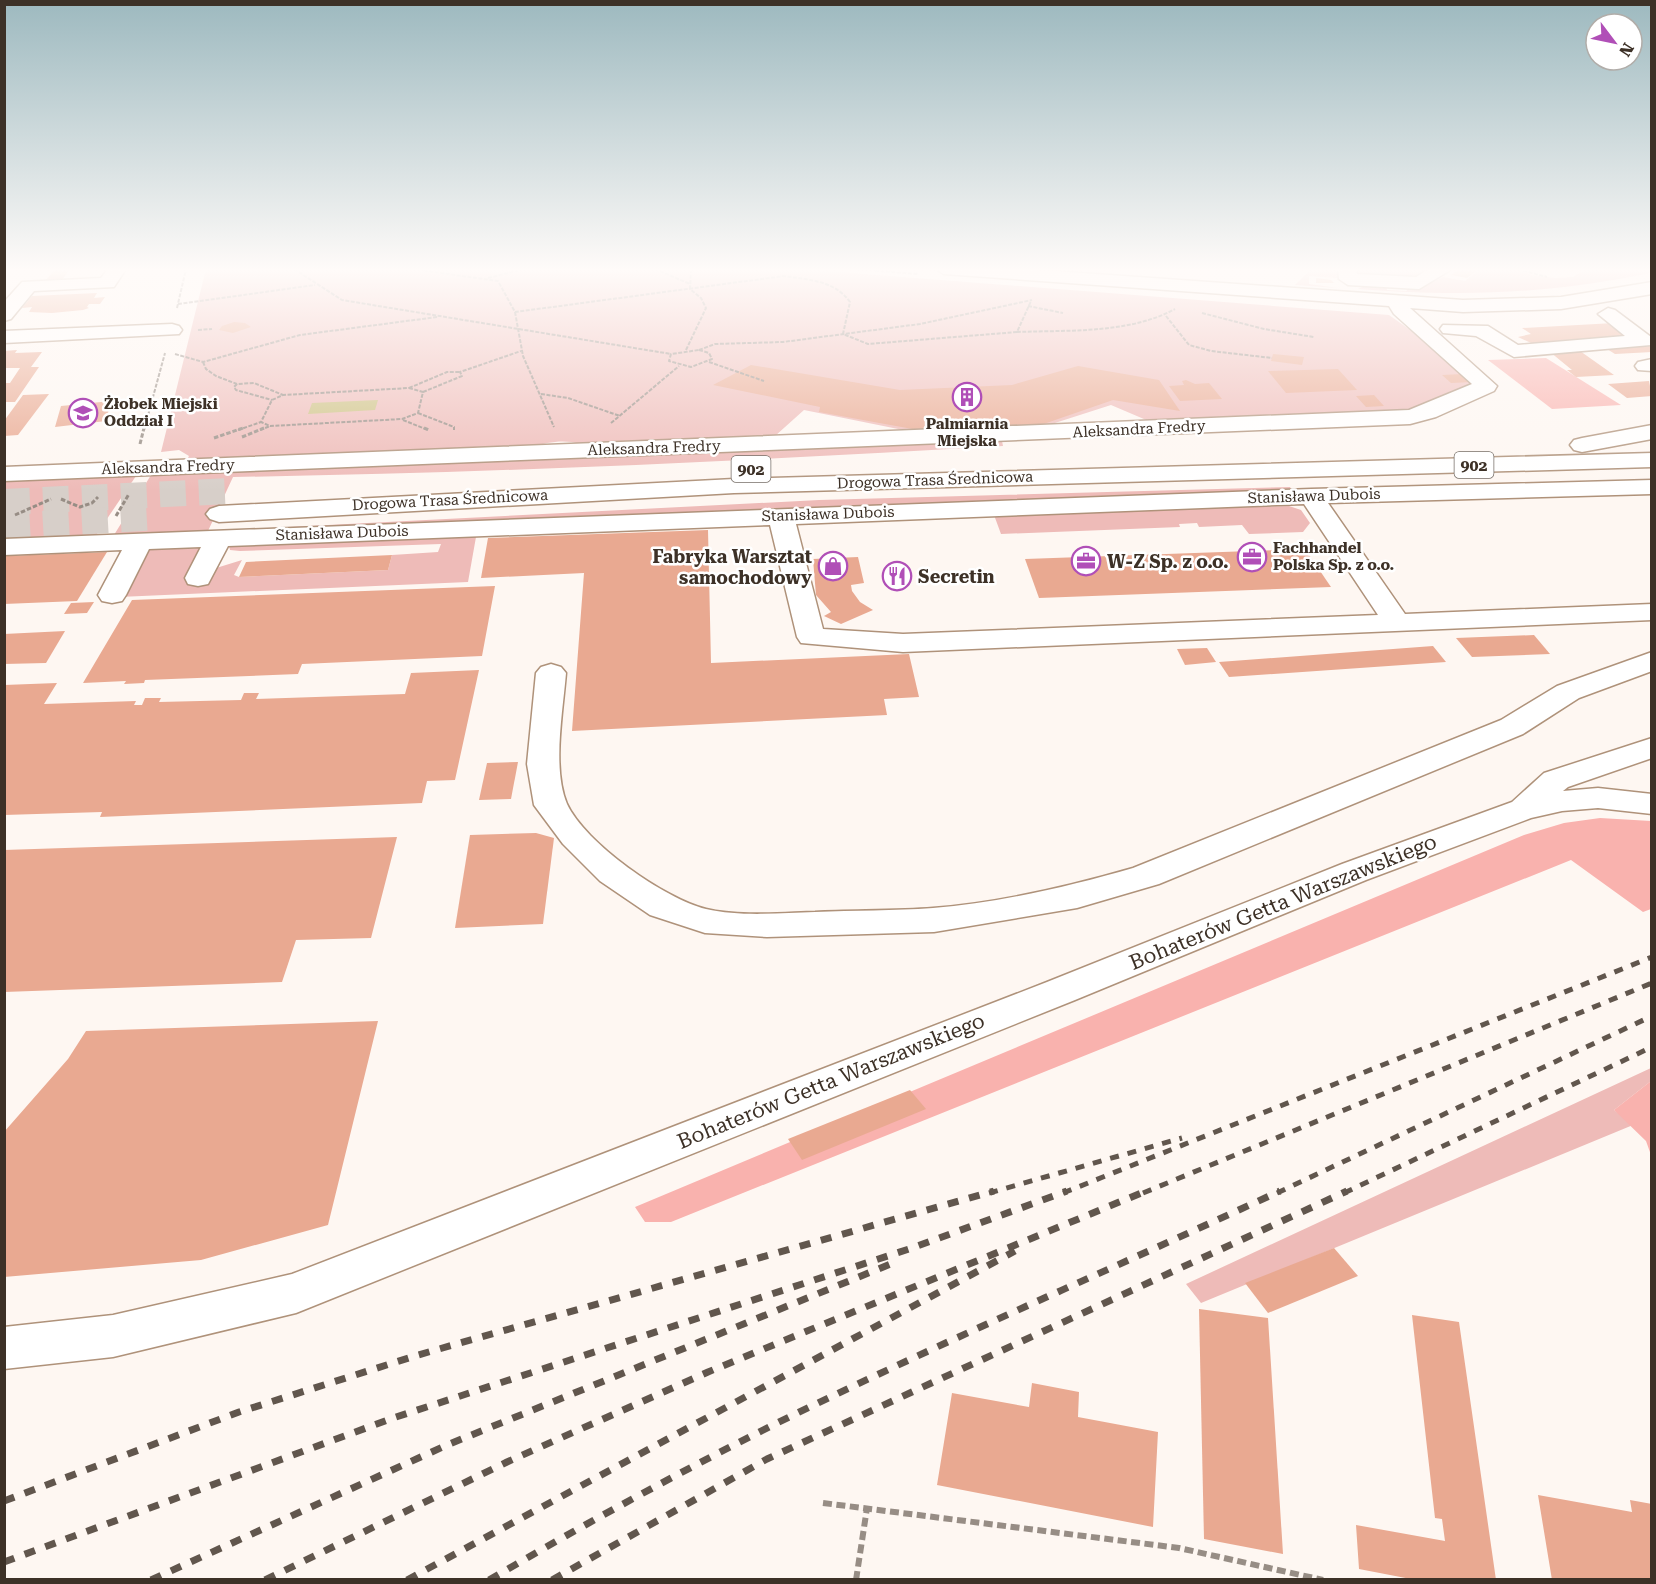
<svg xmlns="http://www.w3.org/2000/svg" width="1656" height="1584" font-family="'Roboto Serif',serif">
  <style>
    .green { fill: #eebbb8 }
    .forest { fill: #f9b2ae }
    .water { fill: #ccc081 }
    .building { fill: #e9a991 }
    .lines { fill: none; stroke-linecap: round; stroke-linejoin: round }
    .major-tunnel { stroke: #d7cfc9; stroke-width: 26; stroke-dasharray: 26 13; stroke-linecap: butt }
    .minor-casing { stroke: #af927a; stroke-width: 3 }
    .major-casing { stroke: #af927a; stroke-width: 3 }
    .path-far2 { stroke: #978d85; stroke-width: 2; stroke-dasharray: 4 1.5; stroke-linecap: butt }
    .path-far1 { stroke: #978d85; stroke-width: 3; stroke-dasharray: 4.5 2; stroke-linecap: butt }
    .path { stroke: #978d85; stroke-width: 6; stroke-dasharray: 9 4.5; stroke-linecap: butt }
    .minor { fill: #fff; fill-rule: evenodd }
    .major { fill: #fff; fill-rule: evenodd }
    .rail-far1 { stroke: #61564d; stroke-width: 5; stroke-dasharray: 9 9; stroke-linecap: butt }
    .rail { stroke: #61564d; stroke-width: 7; stroke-dasharray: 11 11; stroke-linecap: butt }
    .labels { text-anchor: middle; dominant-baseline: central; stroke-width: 5; stroke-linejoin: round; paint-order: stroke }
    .far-poi-label { font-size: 15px; font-weight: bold; fill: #3d3127; stroke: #fff; text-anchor: start }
    .far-street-label { font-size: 15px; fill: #3d3127; stroke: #fff }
    .shield { fill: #fff; stroke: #776f68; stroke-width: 1.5 }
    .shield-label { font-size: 16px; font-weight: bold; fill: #3d3127 }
    .poi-label { font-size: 18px; font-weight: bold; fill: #3d3127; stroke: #fff; text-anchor: start }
    .near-street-label { font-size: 21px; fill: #3d3127; stroke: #fff }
  </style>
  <rect width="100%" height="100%" fill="#fef7f2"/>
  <g class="green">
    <path d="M206,269H800L1389,315L1423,339L1477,384L1413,410L1158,425L1111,405L1030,431L918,433L804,410L775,436L581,444C563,439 549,442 531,447L187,460L189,456L179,450L161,452Z"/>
    <path d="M1311,269H1337V278L1309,276V284L1338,288L1295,285Z"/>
    <path d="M1355,269H1436L1420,280L1365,278L1356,273Z"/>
    <path d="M1480,269H1515L1532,275L1555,278L1573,277L1586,269H1651V273C1547,294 1465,297 1358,289L1366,285H1386L1387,290L1407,291L1406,287L1426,285L1443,277L1465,281Z"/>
    <path d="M1002,441L1003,446C746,461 490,473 233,477L208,531L819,500L1290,487L1293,492L114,535L151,475Z"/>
    <path d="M136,476L94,538L5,543L4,478Z"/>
    <path d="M1289,506L1301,510L1310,523L1303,532L1249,534L1242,525L1199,527L1197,523L1179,524L1180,527L1001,534L994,515Z"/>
    <path d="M476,537L468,582L119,597L143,550L201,548L213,569L242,560L234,575L239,577L388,570L392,555L438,552L441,544L240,551L230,550L229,546Z"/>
    <path d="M1651,1068V1081L1614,1110L1633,1125L1201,1303L1186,1284Z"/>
  </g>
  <g class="forest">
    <path d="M1546,358L1621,405L1552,409L1488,360Z"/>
    <path d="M1600,818L1651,821V909L1643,912L1571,860L671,1222H645L635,1207L1524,835L1564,823Z"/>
    <path d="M1651,1081V1155L1646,1141L1614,1110Z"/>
  </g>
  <path class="water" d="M378,400L375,410L308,414L312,403Z"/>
  <g class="building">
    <path d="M55,269H70L62,280H46Z"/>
    <path d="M1459,269H1479L1467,278L1451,275Z"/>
    <path d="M1316,278L1331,280L1334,283H1316Z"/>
    <path d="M97,293L94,298L105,297L100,304H89L87,307L89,308L83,310L52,313L29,312L32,307L22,308L32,296Z"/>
    <path d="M234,322L245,323L251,327L233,333L219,330L222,326Z"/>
    <path d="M1614,323L1635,337L1562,341L1568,345L1540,347L1518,337L1531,334L1522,328Z"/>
    <path d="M1652,346V352L1615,354L1607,349Z"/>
    <path d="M17,350L15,353L42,352L31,367H39L15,402H4V383H10L20,368H4V351Z"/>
    <path d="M1580,351L1614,375L1576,377L1567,370H1572L1550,352Z"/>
    <path d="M1273,354L1304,357L1302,365L1271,361Z"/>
    <path d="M751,365L900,390L1012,385L1078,366L1159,380L1180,411L1113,400L1032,428L918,430L819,412L820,407L713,385Z"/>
    <path d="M1338,369L1357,390L1286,393L1268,371Z"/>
    <path d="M1463,374L1472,382L1451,383L1442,375Z"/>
    <path d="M1186,380L1195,384L1209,383L1222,399L1180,401L1169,386L1184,385L1182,381Z"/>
    <path d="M1649,381L1652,396L1627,398L1608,384Z"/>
    <path d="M49,394L18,435L4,436V421L23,395Z"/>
    <path d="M1374,395L1384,406L1366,407L1356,396Z"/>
    <path d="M111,401L106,421L55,427L61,406Z"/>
    <path d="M708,530L711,663L909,654L919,697L884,699L887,715L572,731L584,573L481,578L488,538Z"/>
    <path d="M1305,549L1331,587L1039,598L1025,559Z"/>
    <path d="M107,552L77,601L4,604V556Z"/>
    <path d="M392,555L388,570L239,577L246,562Z"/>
    <path d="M858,557L864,583L851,585L852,591L860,602L873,610L841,624L824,616L831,612L816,595L813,559Z"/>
    <path d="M495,586L482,656L302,664L298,674L145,680L144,683L124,684L126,681L83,683L132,600Z"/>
    <path d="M94,602L87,613L64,614L71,603Z"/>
    <path d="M65,631L46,663L4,664V634Z"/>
    <path d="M1534,635L1550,654L1472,657L1456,638Z"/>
    <path d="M1433,646L1446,662L1229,677L1219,662Z"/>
    <path d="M1207,648L1216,662L1185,665L1177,649Z"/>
    <path d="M479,670L455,780L427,781L422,803L100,817L102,812L4,815V685L57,683L44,704L136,701L134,705H142L145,698H161L159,702L241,700L244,693H259L256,699L405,694L411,673Z"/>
    <path d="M518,762L511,799L479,800L487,763Z"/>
    <path d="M536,833L554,838L543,924L455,928L470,835Z"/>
    <path d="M397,837L371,938L296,940L282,982L4,992V850Z"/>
    <path d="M378,1021L328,1225L201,1260L4,1277V1132L68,1059L86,1031Z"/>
    <path d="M910,1090L926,1109L802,1160L788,1139Z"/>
    <path d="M1334,1248L1358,1276L1268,1313L1245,1283Z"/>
    <path d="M1199,1309L1268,1318L1283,1554L1204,1539Z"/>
    <path d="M1412,1315L1459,1322L1496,1580H1416L1359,1569L1356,1525L1445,1541L1442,1519L1435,1518Z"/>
    <path d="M1032,1383L1079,1392L1078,1417L1158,1432L1153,1527L937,1485L952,1393L1029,1407Z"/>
    <path d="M1538,1495L1632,1512L1630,1500L1652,1504V1580H1552Z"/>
  </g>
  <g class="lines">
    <g class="major-tunnel">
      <path d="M4,502L229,491"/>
      <path d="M4,526L158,517"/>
    </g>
    <g class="minor-casing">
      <g id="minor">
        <path d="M108,269H126L114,287L34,291L11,319L4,321V302L22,282L101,278Z"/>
        <path d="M935,269H1025L1463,300L1561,297L1652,282V294L1561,309L1463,312L1410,308L1497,386L1494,391L1436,417L1410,424L4,481V467L1409,410L1472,384L1394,314L1389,306L944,274Z"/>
        <path d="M1338,269H1356L1357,274L1416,277L1429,269H1452L1419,289L1348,285L1339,279Z"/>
        <path d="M1608,308L1615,310L1651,337V345L1514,357L1476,336L1443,333L1440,329L1443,325L1488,326L1518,345L1625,336L1598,314Z"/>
        <path d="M172,324L179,326L182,330L179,334L4,343V331Z"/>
        <path d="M1652,359V371L1638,370L1635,366L1638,362Z"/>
        <path d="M1652,480V494L1328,503L1405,614L1652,604V620L903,652L801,643L797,637L770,525L228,546L208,584L198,586L188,584L185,578L201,547L149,549L126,595L122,601L112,603L102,601L98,595L122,550L4,555V539L1311,489ZM1304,504L1378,615L903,634L823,629L796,524Z"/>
        <path d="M1652,652V671L1579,698L1523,734L1159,884L1077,908L934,932L767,937L705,933L650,915L600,881L563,844L534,805L527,764L536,673L541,667L551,664L561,667L566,673C563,711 552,768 567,804C585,843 665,899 706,909C740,917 780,913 815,912C854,910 894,911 933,908C998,903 1071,886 1133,868L1501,720L1557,686Z"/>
      </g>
    </g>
    <g class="major-casing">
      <g id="major">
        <path d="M1652,425V439L1582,452L1574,450L1570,445L1574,440L1582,438Z"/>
        <path d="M1652,453V467L734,493L219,522L210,519L206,514L210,509L219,506L734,479Z"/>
        <path d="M1652,738V758L1568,787L1563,791L1598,788L1652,794V814L1598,808L1562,811L1531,818L1366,880L1075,1000L296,1313L113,1357L4,1369V1327L113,1315L292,1274L1047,982L1342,864L1512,802L1544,773Z"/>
      </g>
    </g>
    <g class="path-far2">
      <path d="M294,269L342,300L671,354"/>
      <path d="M413,269L498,281L515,312L784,276C809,280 834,280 850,302L843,334L868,344L1017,332L1031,301"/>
      <path d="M655,269L690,284"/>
      <path d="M853,269L918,274"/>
      <path d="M1518,269L1547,277"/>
      <path d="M488,278L524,269"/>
      <path d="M178,304L315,285"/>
      <path d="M1028,306L1063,313"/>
      <path d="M177,308L186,269"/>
      <path d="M515,312L523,356L554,427"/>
      <path d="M1202,313L1264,329L1314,337"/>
      <path d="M1166,316L1189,345L1211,351L1272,358"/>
      <path d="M198,330L212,329"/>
      <path d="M1017,332C1068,330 1129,334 1175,309"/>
      <path d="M686,350L706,308L701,298L690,289L691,269"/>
      <path d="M699,350L709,353L712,359L691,367L669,361L671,354Z"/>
      <path d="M699,350L715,344L783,342L920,324L1032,300"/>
      <path d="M175,354L203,362L300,335L437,317"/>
      <path d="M203,362L206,369L216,376L237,384L254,383L283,395"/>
      <path d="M709,362L764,381"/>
      <path d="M237,384L234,387L236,390L272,400"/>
      <path d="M409,388L423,392L418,413L402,419L270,426L261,422L272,400L283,395Z"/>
      <path d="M409,388L447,372H460"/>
      <path d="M423,392L462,376L460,372L521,351"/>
      <path d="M541,394L568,398L620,416"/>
      <path d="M418,413L454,427V430"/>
      <path d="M403,420L428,430"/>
      <path d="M611,423L679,366"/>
      <path d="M144,430L165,353"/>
      <path d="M238,430L261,422"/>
      <path d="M260,430L270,426"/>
    </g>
    <g class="path-far1">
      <path d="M424,428L429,430"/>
      <path d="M242,437L264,428"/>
      <path d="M214,438L243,428"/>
      <path d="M140,444L144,428"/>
      <path d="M61,499L80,507L92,503L98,497"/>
      <path d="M15,515L51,499"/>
      <path d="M116,516L129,494"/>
    </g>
    <g class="path">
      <path d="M823,1503L1179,1548L1323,1580"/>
      <path d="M856,1580L867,1508"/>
    </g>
    <use href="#minor" class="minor"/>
    <use href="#major" class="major"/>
    <g class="rail-far1">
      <path d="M989,1193L1182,1138"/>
      <path d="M1063,1193L1652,957"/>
      <path d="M1143,1193L1652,983"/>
      <path d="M1277,1193L1652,1016"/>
      <path d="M1344,1193L1652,1047"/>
    </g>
    <g class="rail">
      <path d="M4,1501L239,1412L418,1355L994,1191"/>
      <path d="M4,1562L393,1418L912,1248L1067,1191"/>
      <path d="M151,1580L447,1445L893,1263"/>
      <path d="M265,1580L507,1462L708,1372L1146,1191"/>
      <path d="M407,1580L1015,1251"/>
      <path d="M489,1580C583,1525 678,1473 775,1424C941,1342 1112,1269 1280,1191"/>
      <path d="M552,1580L767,1459L1347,1191"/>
    </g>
  </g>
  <linearGradient id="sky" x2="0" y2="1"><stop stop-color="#9db9bf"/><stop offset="0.55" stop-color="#fffbf9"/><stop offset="1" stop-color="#fffbf9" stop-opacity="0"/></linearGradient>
  <rect width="1656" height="491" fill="url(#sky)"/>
  <defs>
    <g id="building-ring" transform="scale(1.5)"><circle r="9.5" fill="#fff" stroke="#b04fb7" stroke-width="1.5"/><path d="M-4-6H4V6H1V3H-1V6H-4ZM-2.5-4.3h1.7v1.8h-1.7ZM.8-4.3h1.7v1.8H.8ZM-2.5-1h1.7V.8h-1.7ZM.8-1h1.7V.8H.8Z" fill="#b04fb7"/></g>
    <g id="school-ring" transform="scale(1.5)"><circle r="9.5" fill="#fff" stroke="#b04fb7" stroke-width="1.5"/><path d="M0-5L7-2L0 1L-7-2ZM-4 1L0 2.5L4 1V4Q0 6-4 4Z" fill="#b04fb7"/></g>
    <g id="office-ring" transform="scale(1.5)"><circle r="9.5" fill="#fff" stroke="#b04fb7" stroke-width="1.5"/><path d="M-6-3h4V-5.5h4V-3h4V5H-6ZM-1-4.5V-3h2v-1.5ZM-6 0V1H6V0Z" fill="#b04fb7"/></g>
    <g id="shop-ring" transform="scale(1.5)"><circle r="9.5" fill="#fff" stroke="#b04fb7" stroke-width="1.5"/><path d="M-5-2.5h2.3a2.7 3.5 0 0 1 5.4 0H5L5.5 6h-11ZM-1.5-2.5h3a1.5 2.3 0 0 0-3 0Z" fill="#b04fb7"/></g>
    <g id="restaurant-ring" transform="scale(1.5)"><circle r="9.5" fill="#fff" stroke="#b04fb7" stroke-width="1.5"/><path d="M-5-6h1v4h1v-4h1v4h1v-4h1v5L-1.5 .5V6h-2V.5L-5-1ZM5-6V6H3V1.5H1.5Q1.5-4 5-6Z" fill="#b04fb7"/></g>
  </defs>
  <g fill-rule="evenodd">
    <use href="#building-ring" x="967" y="397"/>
    <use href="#school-ring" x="83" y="413"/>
    <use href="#office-ring" x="1252" y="557"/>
    <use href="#office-ring" x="1086" y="561"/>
    <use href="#shop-ring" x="833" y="566"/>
    <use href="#restaurant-ring" x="897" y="576"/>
  </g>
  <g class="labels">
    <g class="far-poi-label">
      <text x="104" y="404">Żłobek Miejski<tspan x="104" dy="17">Oddział I</tspan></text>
      <text x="967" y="424" text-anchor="middle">Palmiarnia<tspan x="967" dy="17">Miejska</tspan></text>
      <text x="1273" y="548">Fachhandel<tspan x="1273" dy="17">Polska Sp. z o.o.</tspan></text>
    </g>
    <g class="far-street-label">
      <text transform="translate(1139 429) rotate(-3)">Aleksandra Fredry</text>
      <text transform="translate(654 448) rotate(-2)">Aleksandra Fredry</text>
      <text transform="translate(168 467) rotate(-2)">Aleksandra Fredry</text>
      <text transform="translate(935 480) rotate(-2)">Drogowa Trasa Średnicowa</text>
      <text transform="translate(1314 496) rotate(-2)">Stanisława Dubois</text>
      <text transform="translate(450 500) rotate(-3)">Drogowa Trasa Średnicowa</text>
      <text transform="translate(828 514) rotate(-2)">Stanisława Dubois</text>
      <text transform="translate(342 533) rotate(-2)">Stanisława Dubois</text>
    </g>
    <g class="shield">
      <rect x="1454.5" y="452" width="39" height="26" rx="4.5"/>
      <rect x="731.5" y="456" width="39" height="26" rx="4.5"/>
    </g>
    <g class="shield-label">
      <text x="1474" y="465">902</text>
      <text x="751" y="469">902</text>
    </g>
    <g class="poi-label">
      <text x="812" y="556" text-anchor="end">Fabryka Warsztat<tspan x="812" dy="21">samochodowy</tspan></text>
      <text x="1107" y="561">W-Z Sp. z o.o.</text>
      <text x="918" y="576">Secretin</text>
    </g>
    <g class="near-street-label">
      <text transform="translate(1283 902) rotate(-22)">Bohaterów Getta Warszawskiego</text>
      <text transform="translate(831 1081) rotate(-22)">Bohaterów Getta Warszawskiego</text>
    </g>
  </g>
  <rect width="1656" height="1584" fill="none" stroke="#3d3127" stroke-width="12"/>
  <g transform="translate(1614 42) rotate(122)"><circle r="28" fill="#ffffff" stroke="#b1ada9" stroke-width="1.5"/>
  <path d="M0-4.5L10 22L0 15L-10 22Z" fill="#b04fb7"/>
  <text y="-9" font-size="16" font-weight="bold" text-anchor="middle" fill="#3d3127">N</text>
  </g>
</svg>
